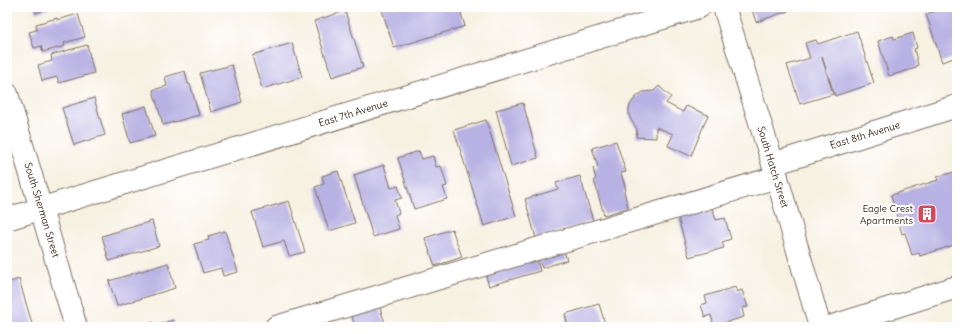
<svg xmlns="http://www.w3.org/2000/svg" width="964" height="334" font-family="Delius,sans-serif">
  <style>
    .building { fill: #b8b1e3 }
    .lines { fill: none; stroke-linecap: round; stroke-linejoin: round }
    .minor-casing { stroke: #7d7063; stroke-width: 24 }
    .minor { stroke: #fff; stroke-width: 22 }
    .labels { text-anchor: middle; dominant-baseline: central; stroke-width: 4; stroke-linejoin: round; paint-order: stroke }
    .street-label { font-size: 10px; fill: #3b2a1e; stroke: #fff }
    .poi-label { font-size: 10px; fill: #3b2a1e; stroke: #fff; text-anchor: end }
  </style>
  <rect width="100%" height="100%" fill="#fff"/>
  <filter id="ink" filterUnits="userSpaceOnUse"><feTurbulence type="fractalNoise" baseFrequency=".025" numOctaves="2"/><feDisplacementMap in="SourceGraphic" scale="8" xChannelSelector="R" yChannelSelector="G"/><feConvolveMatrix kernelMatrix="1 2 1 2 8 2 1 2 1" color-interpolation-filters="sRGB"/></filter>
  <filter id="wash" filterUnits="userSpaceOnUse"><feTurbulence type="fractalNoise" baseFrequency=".012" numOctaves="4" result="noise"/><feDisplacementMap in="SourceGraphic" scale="16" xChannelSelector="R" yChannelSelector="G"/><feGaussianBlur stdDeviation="0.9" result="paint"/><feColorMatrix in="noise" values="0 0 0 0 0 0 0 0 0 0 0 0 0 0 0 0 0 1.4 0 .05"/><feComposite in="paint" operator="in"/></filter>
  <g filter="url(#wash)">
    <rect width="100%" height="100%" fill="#f7f1e2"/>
    <g id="blocks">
      <g class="building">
        <path d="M34,7H53L36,13Z"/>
        <path d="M381,7H459L465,26L394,48Z"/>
        <path d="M751,7H787L788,11L756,22Z"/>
        <path d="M949,7H956L957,10V57L942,62L926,14Z"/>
        <path d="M345,11L363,67L332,77L314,21Z"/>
        <path d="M78,14L85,37L64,43L65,46L43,52L41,46L34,48L29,32L37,30L36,24L57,18V20Z"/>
        <path d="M857,31L874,83L835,96L822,57L833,94L800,104L787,65L810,58L805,43L816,40L818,44Z"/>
        <path d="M913,33L917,48L914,49L918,65L916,66V68L889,76L878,41L893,36L894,39Z"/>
        <path d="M292,43L302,77L262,89L252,55Z"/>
        <path d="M87,45L94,73L59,83L57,77L42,81L38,65L52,61L51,55Z"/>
        <path d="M232,65L242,102L211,112L200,73Z"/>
        <path d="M185,71L188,84H190L199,115L163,125L153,90L167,86L165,77Z"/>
        <path d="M659,86L671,97L666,103L683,112L686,106L708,115L691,156L668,146L673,134L656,127V138L636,137L637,129L631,120L629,115V109L630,105L635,98L643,92L654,91Z"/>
        <path d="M94,98L105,135L74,145L62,108Z"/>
        <path d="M523,103L538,158L511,166L496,110Z"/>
        <path d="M146,106L155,136L130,143L122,114Z"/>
        <path d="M486,120L516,216L484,226L454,130Z"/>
        <path d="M616,141L626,172L621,173L626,190L624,191L628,208L604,215L594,180L596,179L593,168L598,167L592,148Z"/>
        <path d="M419,151L422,159L433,156L436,167L441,166L447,186L443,187L447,199L414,209L398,158Z"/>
        <path d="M384,165L391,188L398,186L402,198L395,200L399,213L395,215L399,229L373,237L354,175Z"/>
        <path d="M338,171L355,223L329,231L315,187L324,184L322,176Z"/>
        <path d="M957,171V244L920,256L919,253L912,255L905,233L902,234L891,195L938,180L937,177Z"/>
        <path d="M580,176L593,221L536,238L525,199L558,189L556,183Z"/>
        <path d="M289,201L305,252L289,256L284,241L263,247L252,212Z"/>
        <path d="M712,208L716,220L725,218L731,239L722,242L724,248L689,257L678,218Z"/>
        <path d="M152,221L159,246L109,261L102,236Z"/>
        <path d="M452,229L462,257L435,266L425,238Z"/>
        <path d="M225,231L238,272L223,276L221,268L203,273L194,244L209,240L208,236Z"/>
        <path d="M561,242L567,260L542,268L536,251Z"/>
        <path d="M535,252L540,271L489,286L483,267Z"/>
        <path d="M168,263L175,288L117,306L109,281Z"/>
        <path d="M19,279L33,327H7V283Z"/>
        <path d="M735,287L737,292L742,290L748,307L742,308L744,317L714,326L711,315L705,317L701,305L707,303L705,296Z"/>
        <path d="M378,301L386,327H355L350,309Z"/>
        <path d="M599,304L606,327H568L565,314Z"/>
        <path d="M173,320L175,327H139L153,322L154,326Z"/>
      </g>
    </g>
  </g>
  <g filter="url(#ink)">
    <use href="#blocks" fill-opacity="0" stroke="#7d7063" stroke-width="1"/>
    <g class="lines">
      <g class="minor-casing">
        <g id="minor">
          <path d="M724,7L773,164L820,327"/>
          <path d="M7,94L76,327"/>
          <path d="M773,164L957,106"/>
          <path d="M7,219L699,7"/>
          <path d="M276,327L777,177"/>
          <path d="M830,327L957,287"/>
        </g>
      </g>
      <use href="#minor" class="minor"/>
    </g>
  </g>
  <defs>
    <g id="building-square" transform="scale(1)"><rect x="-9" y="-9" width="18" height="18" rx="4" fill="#d1495b" stroke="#fff"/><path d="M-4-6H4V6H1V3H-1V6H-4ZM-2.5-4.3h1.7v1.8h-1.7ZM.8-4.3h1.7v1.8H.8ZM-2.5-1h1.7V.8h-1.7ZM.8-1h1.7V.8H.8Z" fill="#fff"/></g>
  </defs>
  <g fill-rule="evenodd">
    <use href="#building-square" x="927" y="214"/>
  </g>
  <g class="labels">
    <g class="street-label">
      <text transform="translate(353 113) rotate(-17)">East 7th Avenue</text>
      <text transform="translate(865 135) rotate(-17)">East 8th Avenue</text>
      <text transform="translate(773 167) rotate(73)">South Hatch Street</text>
      <text transform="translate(42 210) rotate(73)">South Sherman Street</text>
    </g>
    <g class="poi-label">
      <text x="913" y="208">Eagle Crest<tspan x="913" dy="12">Apartments</tspan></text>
    </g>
  </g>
  <rect width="964" height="334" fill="none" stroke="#fff" stroke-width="24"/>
</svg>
